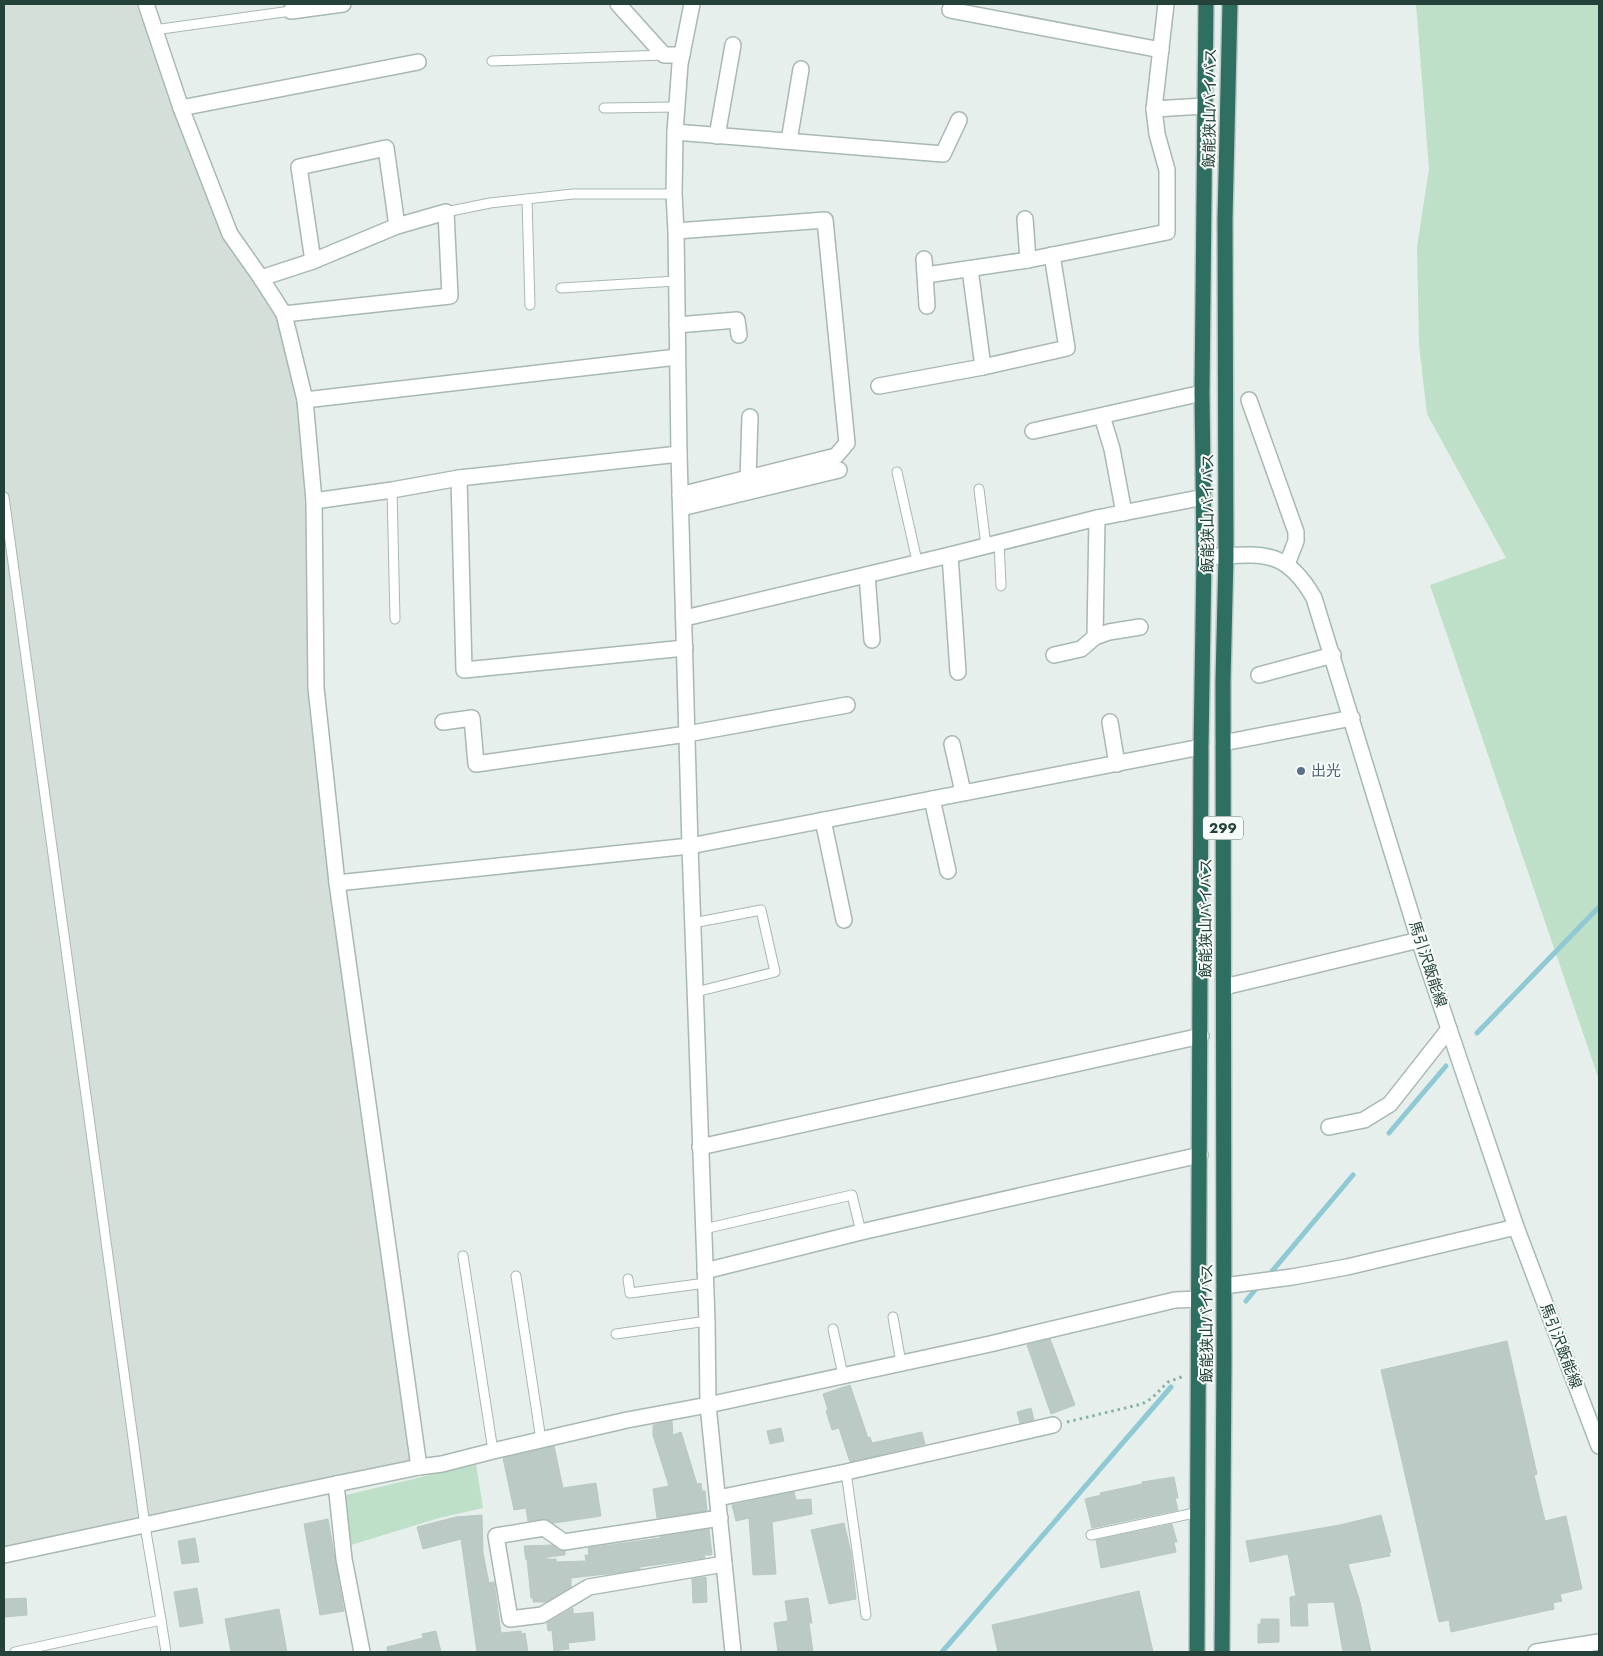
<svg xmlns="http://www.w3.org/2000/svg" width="1603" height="1656" font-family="Jost,'Noto Sans JP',sans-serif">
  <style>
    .built { fill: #d4dfda }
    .green { fill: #bfe0c8 }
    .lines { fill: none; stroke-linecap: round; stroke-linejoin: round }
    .stream { stroke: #8ec9d4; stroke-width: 5 }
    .building { fill: #bbcac4; stroke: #b8c9c2 }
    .lane-casing { stroke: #a8b8b2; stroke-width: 11 }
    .street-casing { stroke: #a8b8b2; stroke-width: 18 }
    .secondary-casing { stroke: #a4bbb3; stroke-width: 18 }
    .highway-casing { stroke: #c2cac8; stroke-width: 18 }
    .path { stroke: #86b3a5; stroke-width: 3; stroke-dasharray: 2.5 4; stroke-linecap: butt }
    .lane { stroke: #fff; stroke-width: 9 }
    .street { stroke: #fff; stroke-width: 15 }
    .secondary { stroke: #fff; stroke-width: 15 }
    .highway { stroke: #2f6f62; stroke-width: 15 }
    .service-dot { fill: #5c6f8a; stroke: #f7fbf9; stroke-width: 2 }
    .labels { text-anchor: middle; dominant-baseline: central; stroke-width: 4; stroke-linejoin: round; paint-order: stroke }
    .shield { fill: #f7fbf9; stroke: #637a73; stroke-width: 1 }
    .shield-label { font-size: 14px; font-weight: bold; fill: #24423a }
    .street-label { font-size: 15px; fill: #24423a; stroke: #f7fbf9 }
    .service-label { font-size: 15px; fill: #4e5e75; stroke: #f7fbf9; text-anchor: start }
  </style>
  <rect width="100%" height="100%" fill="#e6efeb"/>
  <path class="built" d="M4,4H136L219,221L272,304L294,375L308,455L314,673L411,1460L4,1549Z"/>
  <g class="green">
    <path d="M1416,4H1599V1080L1430,585L1506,558L1427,414L1419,345L1417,247L1429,169Z"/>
    <path d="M476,1464L483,1508L439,1518L351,1545L347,1533L342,1496Z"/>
  </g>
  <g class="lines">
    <g class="stream">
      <path d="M1477,1033L1599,907"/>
      <path d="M1389,1133L1446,1066"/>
      <path d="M1268,1276L1353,1175"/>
      <path d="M1246,1301L1260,1284"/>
      <path d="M942,1652L1171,1387"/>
    </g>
  </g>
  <g class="building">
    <path d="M1050,1339L1075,1405L1051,1414L1027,1345Z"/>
    <path d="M1507,1341L1537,1474L1534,1475L1545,1521L1566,1516L1582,1589L1560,1594L1562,1601L1553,1603L1554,1609L1451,1632L1449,1620L1439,1622L1381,1370Z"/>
    <path d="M850,1385L868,1438L870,1437L872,1443L922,1432L925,1444L850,1462L839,1428L832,1430L826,1411L828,1410L823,1394Z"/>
    <path d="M1031,1408L1034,1420L1020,1423L1017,1412Z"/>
    <path d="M672,1421L673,1435L681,1432L697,1484L701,1483L702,1491H705L707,1511L657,1518L653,1489L669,1486L653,1435V1425Z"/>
    <path d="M781,1428L784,1441L770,1444L767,1431Z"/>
    <path d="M554,1446L563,1488L596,1483L601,1516L554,1523L543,1519L528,1521L526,1508L514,1510L503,1458Z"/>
    <path d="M1174,1477L1178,1498H1175L1178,1510L1092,1528L1085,1499L1101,1495L1100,1493L1142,1484V1482Z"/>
    <path d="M794,1492L796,1500L811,1499L812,1514L772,1522L776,1574L753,1575L749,1518L736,1521L732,1505Z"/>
    <path d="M482,1515L483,1553L489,1583L494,1582L501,1633L521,1631V1634L525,1633L528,1652H477L461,1539L423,1549L417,1527L456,1517Z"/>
    <path d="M1381,1515L1391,1552L1389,1553L1390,1556L1348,1564L1360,1602L1371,1652H1343L1334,1602L1307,1603L1308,1626H1291L1290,1597L1296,1596L1288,1554L1250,1562L1246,1541L1340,1525Z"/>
    <path d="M328,1519L344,1611L320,1615L304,1524Z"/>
    <path d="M844,1523L851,1553L856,1599L829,1604L811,1530Z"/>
    <path d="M1172,1524L1177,1542H1174L1176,1552L1101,1568L1096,1540Z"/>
    <path d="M709,1529L712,1555H704L705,1558L640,1567V1569L624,1572L571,1578V1587L546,1602H533V1598H531L527,1559L526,1560L524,1546L552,1545L559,1550L565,1551V1555L547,1557V1559H556V1562L586,1561L585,1555H589L588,1548L660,1538V1537Z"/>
    <path d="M195,1538L199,1562L182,1564L178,1541Z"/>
    <path d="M706,1577L707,1602L693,1603L692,1579Z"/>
    <path d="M197,1588L203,1623L180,1627L174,1592Z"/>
    <path d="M1139,1591L1153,1652H998L992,1625Z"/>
    <path d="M26,1598L27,1615L4,1617V1599Z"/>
    <path d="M808,1598L812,1623H809L813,1652H778L774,1623L788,1621L785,1601Z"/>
    <path d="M573,1608V1614L593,1612L595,1640L568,1643L569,1649L554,1651L552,1630L548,1631L547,1623Z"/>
    <path d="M279,1609L287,1652H231L225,1619Z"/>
    <path d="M1261,1619H1279V1642L1258,1643V1624H1261Z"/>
    <path d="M436,1631L441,1652H387V1647L423,1638L422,1634Z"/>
  </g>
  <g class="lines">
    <g class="lane-casing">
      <g id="lane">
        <path d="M154,30L291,11"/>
        <path d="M492,61L664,55"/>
        <path d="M604,108L677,107"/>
        <path d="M527,199L530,305"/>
        <path d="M446,212L490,203L573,194H674"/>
        <path d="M561,288L676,281"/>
        <path d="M897,472L917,561"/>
        <path d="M979,489L986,546"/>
        <path d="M392,490L395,619"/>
        <path d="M4,497L145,1526L161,1620"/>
        <path d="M999,542L1001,586"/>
        <path d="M693,923L761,910L775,972L696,992"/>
        <path d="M704,1229L852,1195L861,1232"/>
        <path d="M463,1256L493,1451"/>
        <path d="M516,1276L541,1440"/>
        <path d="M628,1279L630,1293L706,1283"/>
        <path d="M893,1317L901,1363"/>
        <path d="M833,1329L843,1375"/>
        <path d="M616,1334L707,1321"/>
        <path d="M846,1472L866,1615"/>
        <path d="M1091,1535L1199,1512"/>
        <path d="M15,1652L161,1620L166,1652"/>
      </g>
    </g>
    <g class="street-casing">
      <g id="street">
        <path d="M146,4L181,108L230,234L261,278L284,314L305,400L314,501L316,688L337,883L419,1467"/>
        <path d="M618,4L664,55H682"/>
        <path d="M692,4L680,64L675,132L674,194L676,231L679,454L690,846L707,1321L708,1405L733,1652"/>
        <path d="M950,10L1161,50"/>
        <path d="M291,11L343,4"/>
        <path d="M181,108L418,62"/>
        <path d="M1154,109L1204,106"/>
        <path d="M675,132L943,154L959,120"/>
        <path d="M717,136L733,45"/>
        <path d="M789,141L801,69"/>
        <path d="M1025,219L1028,260"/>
        <path d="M676,231L825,220L847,443L836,456L680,495"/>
        <path d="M924,259L927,306"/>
        <path d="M313,261L299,167L386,148L397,226"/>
        <path d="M970,269L983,367"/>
        <path d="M926,275L1028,260L1167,232V170L1157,134L1154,109L1166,4"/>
        <path d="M261,278L313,261L397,226L446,212L450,296L284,314"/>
        <path d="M677,325L737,320L739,335"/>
        <path d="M879,386L983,367L1067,348L1052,255"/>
        <path d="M305,400L677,357"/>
        <path d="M1249,400L1296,532V541L1287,564"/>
        <path d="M1102,416L1112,449L1124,513"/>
        <path d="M1033,431L1202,393"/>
        <path d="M459,478L464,670L685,648"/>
        <path d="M748,478L750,417"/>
        <path d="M314,501L392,490L459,478L679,454"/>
        <path d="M681,508L839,470"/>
        <path d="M950,555L958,672"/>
        <path d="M867,575L872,640"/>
        <path d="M685,618L950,555L1097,518L1204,497"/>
        <path d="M1095,637L1097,518"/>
        <path d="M1054,655L1081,649L1095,637L1109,632L1140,627"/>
        <path d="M1259,675L1333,655"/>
        <path d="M443,722L472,718L476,764L687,734L847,705"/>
        <path d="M1110,722L1117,764"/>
        <path d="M1223,743L1352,718"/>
        <path d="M952,744L963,792"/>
        <path d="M932,799L948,871"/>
        <path d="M823,820L844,920"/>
        <path d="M337,883L690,846L1201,747"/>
        <path d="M1224,987L1419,940"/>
        <path d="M1329,1127L1364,1120L1390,1104L1449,1029"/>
        <path d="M700,1147L1201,1036"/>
        <path d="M705,1271L861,1232L1200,1155"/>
        <path d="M1224,1286L1292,1277L1347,1267L1516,1227"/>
        <path d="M336,1484L344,1559L362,1652"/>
        <path d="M718,1498L846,1472L1053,1425"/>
        <path d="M720,1518L564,1542L544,1528L496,1536L510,1619L542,1615L589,1587L724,1564"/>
        <path d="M4,1555L336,1484L419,1467L442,1464L493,1451L627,1420L708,1405L990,1344L1175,1300L1199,1299"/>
        <path d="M1536,1652L1599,1642"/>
      </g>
    </g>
    <g class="secondary-casing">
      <path id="secondary" d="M1204,557C1258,555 1284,545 1314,598L1419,940L1449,1029L1516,1227L1599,1446"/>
    </g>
    <g class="highway-casing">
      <g id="highway">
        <path d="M1197,1652L1201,747L1204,557L1202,393L1206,4"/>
        <path d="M1222,1652L1224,1363L1223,681L1226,556L1225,219L1230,4"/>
      </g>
    </g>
    <path class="path" d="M1067,1422L1142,1404L1152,1398L1168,1382L1184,1376"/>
    <use href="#lane" class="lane"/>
    <use href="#street" class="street"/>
    <use href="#secondary" class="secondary"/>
    <use href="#highway" class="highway"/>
  </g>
  <circle class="service-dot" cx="1301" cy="771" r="5"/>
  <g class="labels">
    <rect class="shield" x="1203" y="816.5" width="40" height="23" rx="4"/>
    <g class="shield-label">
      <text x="1223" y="828">299</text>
    </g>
    <g class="street-label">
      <text transform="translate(1210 108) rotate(-89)">飯能狭山バイパス</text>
      <text transform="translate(1208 513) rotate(-90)">飯能狭山バイパス</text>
      <text transform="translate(1206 918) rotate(-90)">飯能狭山バイパス</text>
      <text transform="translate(1428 964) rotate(72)">馬引沢飯能線</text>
      <text transform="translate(1207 1323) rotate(-90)">飯能狭山バイパス</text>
      <text transform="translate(1561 1346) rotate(69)">馬引沢飯能線</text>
    </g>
    <g class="service-label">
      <text x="1311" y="771">出光</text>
    </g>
  </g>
  <rect width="1603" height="1656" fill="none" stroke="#24423a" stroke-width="10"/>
</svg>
